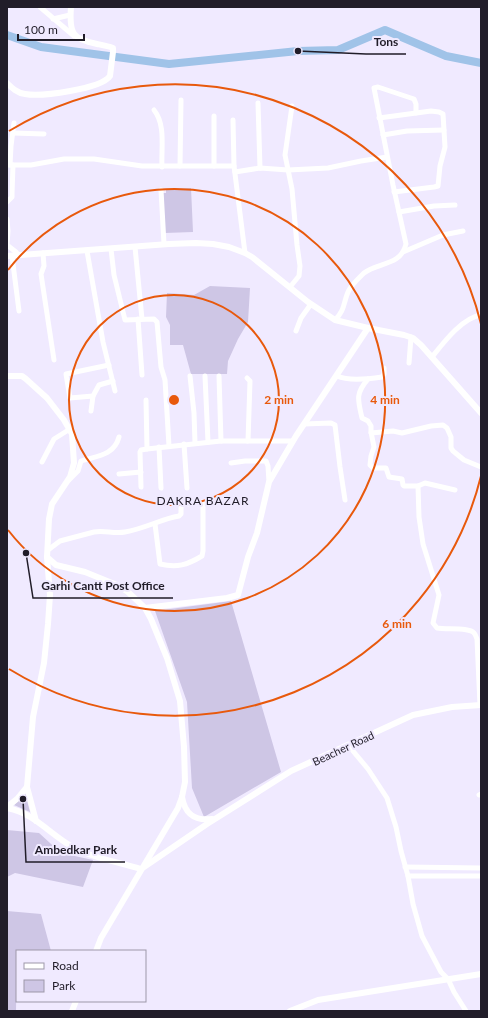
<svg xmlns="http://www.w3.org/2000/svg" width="488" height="1018" font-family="Lato,sans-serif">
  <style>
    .green { fill: #cec6e5 }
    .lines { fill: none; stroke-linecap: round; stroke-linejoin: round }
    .river { stroke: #a0c3e8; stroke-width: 8 }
    .minor { stroke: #fff; stroke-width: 5 }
    .tertiary { stroke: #fff; stroke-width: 6 }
    .ring { fill: none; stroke: #e8590c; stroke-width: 2 }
    .labels { text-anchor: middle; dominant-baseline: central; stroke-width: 4; stroke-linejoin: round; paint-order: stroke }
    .street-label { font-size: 11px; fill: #211d29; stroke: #f0eaff }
    .neighbourhood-label { font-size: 12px; letter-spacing: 1px; fill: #211d29; stroke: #f0eaff }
    .centre { fill: #e8590c; stroke: #f0eaff; stroke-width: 2 }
    .ring-label { font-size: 12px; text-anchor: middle; font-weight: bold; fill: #e8590c; stroke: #f0eaff; stroke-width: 4; stroke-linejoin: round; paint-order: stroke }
    .leader { fill: none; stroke: #211d29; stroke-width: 1.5 }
    .callout-dot { fill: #211d29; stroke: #f0eaff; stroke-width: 1.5 }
    .callout-label { font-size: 12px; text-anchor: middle; font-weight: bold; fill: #211d29; stroke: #f0eaff; stroke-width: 4; stroke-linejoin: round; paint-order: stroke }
  </style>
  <rect width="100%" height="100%" fill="#f0eaff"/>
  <g class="green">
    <path d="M191,188L193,232L165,233L163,193H166V189Z"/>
    <path d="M210,286L250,288L248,322L238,339L228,361L227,374H191L183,345H170V325L166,317L167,293L194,295Z"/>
    <path d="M231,601L281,772L204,817L192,788L187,702L155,611Z"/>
    <path d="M25,793L30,812L14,805Z"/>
    <path d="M7,830L39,833L61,853L93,860L83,887L15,873L7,877Z"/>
    <path d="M7,911L41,914L51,951H17L16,1011H7Z"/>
  </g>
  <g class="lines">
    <path class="river" d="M7,35L41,47L169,64L298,51L338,50L385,30L446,56L481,63"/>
    <g class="minor">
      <path d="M40,7L74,36"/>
      <path d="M53,19L70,15"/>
      <path d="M258,103L260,168"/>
      <path d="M154,110C166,125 161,148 162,167"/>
      <path d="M379,118L431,111L439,112L443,114L445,147L440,166L438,186L434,187L394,192"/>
      <path d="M233,120L234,166L245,253"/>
      <path d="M13,133L44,134"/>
      <path d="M383,135L407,131L444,130"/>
      <path d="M7,165H31L64,159H94L142,166H234"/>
      <path d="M10,165L11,146L14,123"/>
      <path d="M180,166L181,100"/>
      <path d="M214,166V116"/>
      <path d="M235,172L260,168L288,170L328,168L361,161L387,157"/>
      <path d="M161,190L164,244"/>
      <path d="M7,202L12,197V194L13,165"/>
      <path d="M399,212L434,206L455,205"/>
      <path d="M7,219L8,231L7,245L16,252L18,255"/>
      <path d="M135,247L142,319"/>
      <path d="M111,249L114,275L125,320L154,319L157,322L161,367L165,380L169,446"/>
      <path d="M87,251L103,342L115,391"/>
      <path d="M403,252L443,235L463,231"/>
      <path d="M43,253L44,266L41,274L54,360"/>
      <path d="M12,256L19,311"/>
      <path d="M290,287L299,276L300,266L297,245L292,189L285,155L292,106"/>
      <path d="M138,319L142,375"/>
      <path d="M335,320C345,310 343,304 348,292C351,285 359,278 364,273C378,262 401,266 406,244L393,185L374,88L378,87L414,99L416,104V113"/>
      <path d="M296,331L301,318L311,304"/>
      <path d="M432,357C444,342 462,318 481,315"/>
      <path d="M409,363L411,337"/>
      <path d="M109,365L66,374L70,398L93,396L99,385L113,381"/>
      <path d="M190,376L194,413L195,443"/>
      <path d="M205,376L208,442"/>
      <path d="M219,376L221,441"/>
      <path d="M337,376C348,381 369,379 382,377L384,374V368"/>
      <path d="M247,378L250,381L248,441"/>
      <path d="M368,379C355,394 358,400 362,418L368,421L371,426V432L374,447L371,456L370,465L373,468H386L389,477L402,479L403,485L404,486H418L419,517L423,544L439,595L433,623L437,628C446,630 469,627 474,633C476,635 476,637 477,639L480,705"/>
      <path d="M146,400L147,449L221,441H293"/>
      <path d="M91,411L93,396"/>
      <path d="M304,424L331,423L335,425L340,467L345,500"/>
      <path d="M371,433L393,431L402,433L431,426L443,425L447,428L451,437V448L453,451L464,460L481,467"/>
      <path d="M184,444L187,488"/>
      <path d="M159,447L161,488"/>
      <path d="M42,462L54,439L70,429"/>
      <path d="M231,463L245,461H266L268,466L269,482"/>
      <path d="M119,474L141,472"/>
      <path d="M68,481L78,471L81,461C96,456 114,456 119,437"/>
      <path d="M418,486L425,483L455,490"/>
      <path d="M141,487L140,452L141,450L147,449"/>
      <path d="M48,550L60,541L94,532C104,530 114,534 125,532C144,529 161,519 179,516L181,514V507L182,505L201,502L203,503V551L202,556C187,565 177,568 160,564L155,524"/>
      <path d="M348,745L368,769L387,798L396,827L401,851L408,876L413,904L422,936L441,972L448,979L454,992L466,1011"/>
      <path d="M479,795L481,794"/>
      <path d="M405,867L481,868"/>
      <path d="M408,876H481"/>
    </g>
    <g class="tertiary">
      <path d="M7,83C12,88 17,93 25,94C41,97 101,89 110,76L113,52V48C108,46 102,45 97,44C72,39 69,33 71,7"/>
      <path d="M7,256L169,244L196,243L213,244L229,247L245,253L252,257L308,302L335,320L368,328L404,335L413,338L421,345L481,413"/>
      <path d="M7,376H22L26,379L47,398L64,420L72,434L74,463L70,477L52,504L49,519L47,557L50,595L48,624L44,663L33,717L27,787L18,798L7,807"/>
      <path d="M47,557L56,565L85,572L117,585L128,592L145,608L151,619L167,658L180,701L184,747L185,782L182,797L178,808L101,938L96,951"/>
      <path d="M145,608L227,598L238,595L248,557L257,533L269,482L296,436L368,328"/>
      <path d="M27,787L36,821"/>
      <path d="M182,797C185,814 194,821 212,819"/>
      <path d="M7,808C32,812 49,833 71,846C92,858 118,862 141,869"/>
      <path d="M144,867L207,824L291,771L413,715L452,707L481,705"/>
      <path d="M72,1011L76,1001"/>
      <path d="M290,1011L318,1000L481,974"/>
    </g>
  </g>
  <g class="ring">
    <circle cx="174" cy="400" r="105"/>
    <path d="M8 270A211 211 0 1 1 8 530"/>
    <path d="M481 476A316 316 0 0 1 9 669M9 131A316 316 0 0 1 481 324"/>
  </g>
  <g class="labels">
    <g class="street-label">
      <text transform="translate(343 748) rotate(-25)">Beacher Road</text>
    </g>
    <g class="neighbourhood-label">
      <text x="203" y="500">DAKRA BAZAR</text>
    </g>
  </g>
  <circle cx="174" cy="400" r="6" class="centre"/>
  <g class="ring-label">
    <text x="279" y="404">2 min</text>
    <text x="385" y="404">4 min</text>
    <text x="397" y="628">6 min</text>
  </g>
  <path class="leader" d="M298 51L366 54H406M26 553L33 598H173M23 799L26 862H125"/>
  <g class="callout-dot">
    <circle cx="298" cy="51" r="4"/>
    <circle cx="26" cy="553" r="4"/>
    <circle cx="23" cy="799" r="4"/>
  </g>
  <g class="callout-label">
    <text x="386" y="46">Tons</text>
    <text x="103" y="590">Garhi Cantt Post Office</text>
    <text x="76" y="854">Ambedkar Park</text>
  </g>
  <rect width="488" height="1018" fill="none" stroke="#211d29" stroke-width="16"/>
  <rect x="16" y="950" width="130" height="52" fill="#f0eaff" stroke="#9d98a9"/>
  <rect x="24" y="963" width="20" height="6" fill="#ffffff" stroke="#9d98a9"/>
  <text x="52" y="970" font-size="12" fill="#211d29">Road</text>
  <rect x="24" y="980" width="20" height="12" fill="#cec6e5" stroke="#9d98a9"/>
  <text x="52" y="990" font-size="12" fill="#211d29">Park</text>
  <path d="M18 34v6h66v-6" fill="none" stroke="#211d29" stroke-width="2"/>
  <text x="24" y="34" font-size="12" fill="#211d29" stroke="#f0eaff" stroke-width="3" paint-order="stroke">100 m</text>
</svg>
